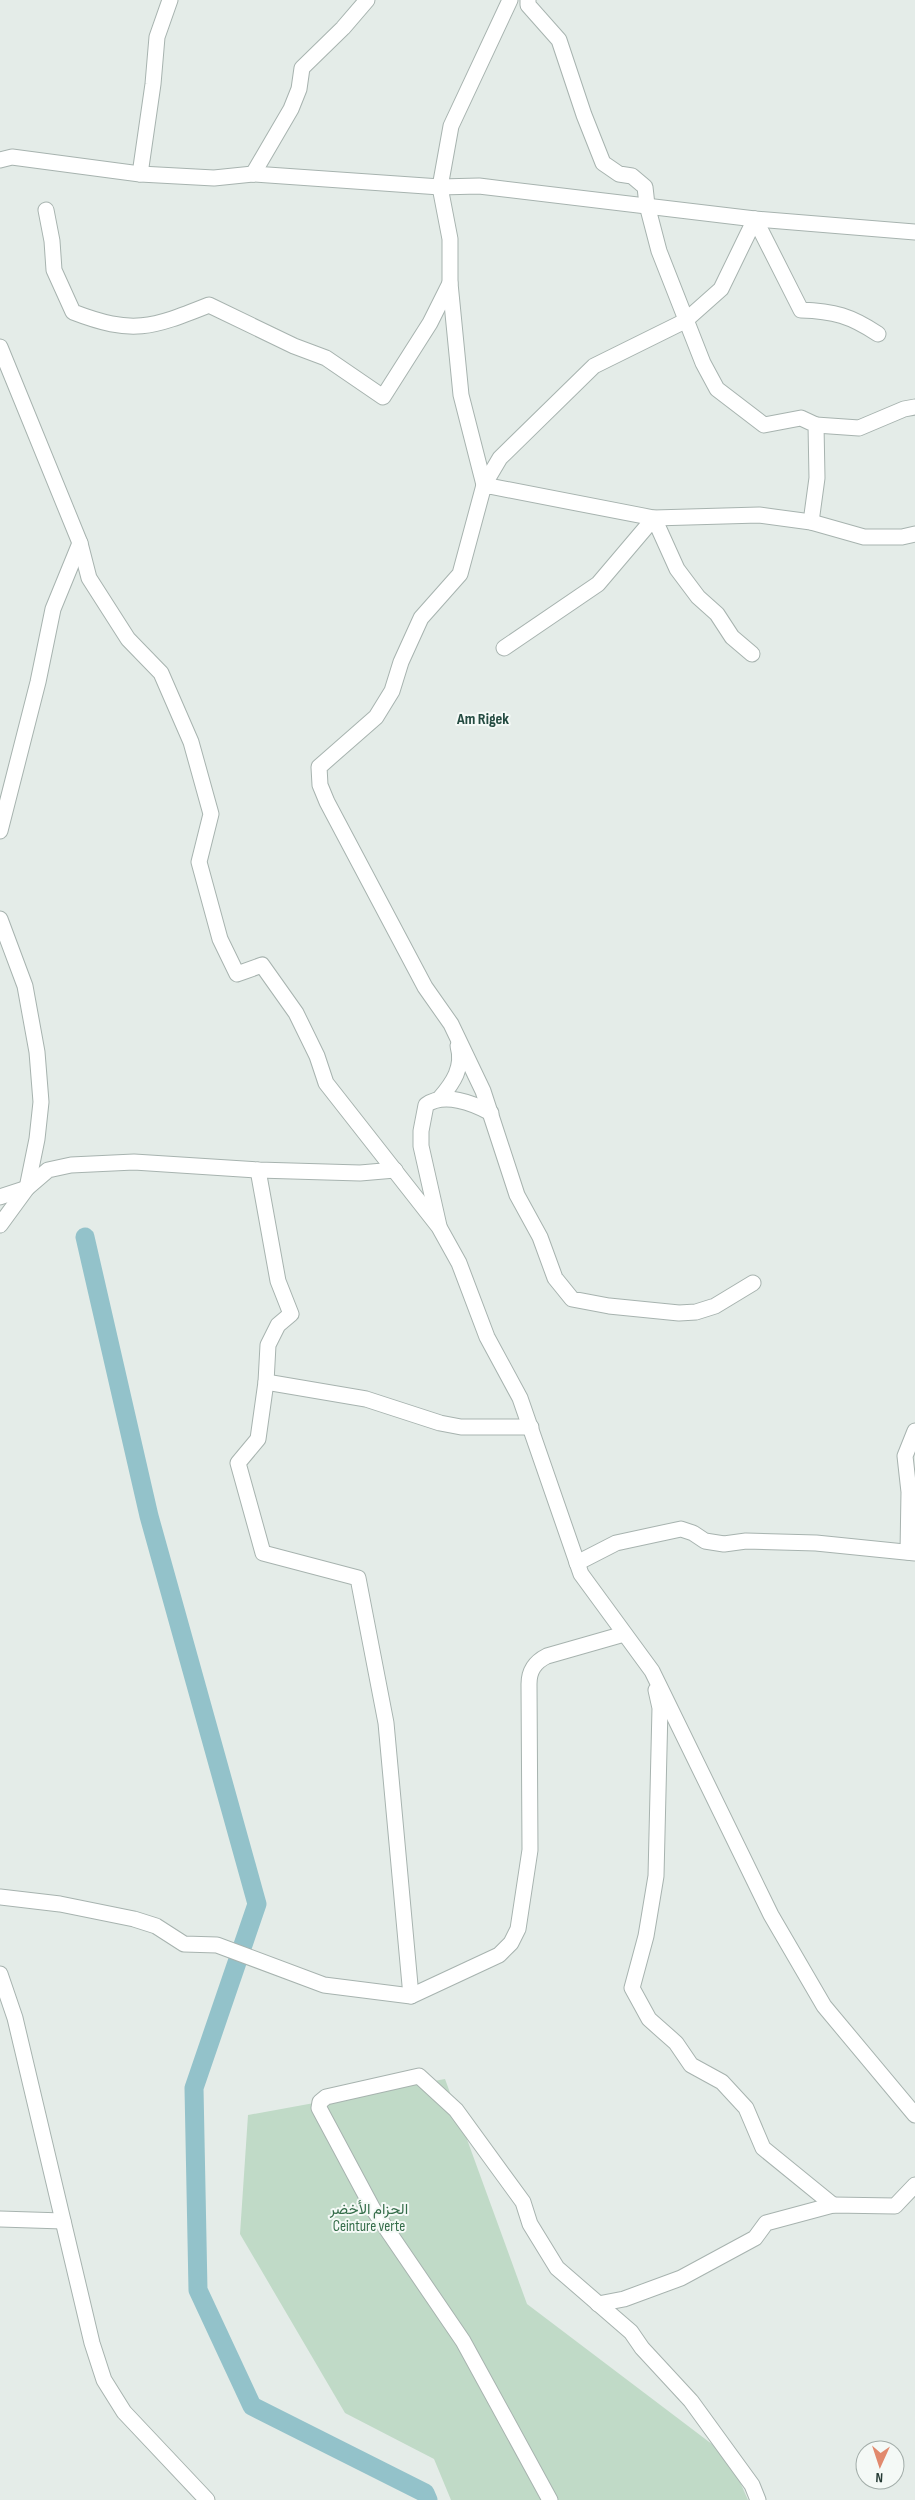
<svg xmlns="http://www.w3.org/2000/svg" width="915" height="2500" font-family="'Sofia Sans Condensed',Vazirmatn,sans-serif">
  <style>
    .green { fill: #c0dac7 }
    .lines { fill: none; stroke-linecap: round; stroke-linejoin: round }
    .river { stroke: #93c2ca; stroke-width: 19 }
    .minor-casing { stroke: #a7b3af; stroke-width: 17 }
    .minor { stroke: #fff; stroke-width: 15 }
    .labels { text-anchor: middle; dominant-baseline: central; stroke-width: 4; stroke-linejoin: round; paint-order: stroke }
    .park-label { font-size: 15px; fill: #356d4a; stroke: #f4f9f6 }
    .neighbourhood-label { font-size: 16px; font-weight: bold; fill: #244b41; stroke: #f4f9f6 }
  </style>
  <rect width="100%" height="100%" fill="#e4ece8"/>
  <path class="green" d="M445,2079L527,2304L729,2457L748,2500H451L434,2459L345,2413L240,2234L248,2115Z"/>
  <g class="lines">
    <path class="river" d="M85,1237L149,1516L257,1904L194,2088L198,2290L252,2406L425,2493L428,2500"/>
    <g class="minor-casing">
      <g id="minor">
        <path d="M528,0V5L559,40L584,115L603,163L619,174L632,176L645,187L647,205L659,251L703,363L717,389L764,425L801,418L816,425L817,478L811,522"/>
        <path d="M0,160L12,157L140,174L214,178L253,174L440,187L479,186L755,219L915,232"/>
        <path d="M140,174L153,84L157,37L170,0"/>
        <path d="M253,174L291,109L299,89L302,68L343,28L367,0"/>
        <path d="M46,210L52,241L54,270L73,312C133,335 151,328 209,305L294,346L326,358L383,397L430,323L450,283"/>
        <path d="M755,219L801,310C834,311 851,316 878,334"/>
        <path d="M0,347L80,543L89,578L128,639L161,673L191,742L211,814L199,862L220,939L237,974L262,965L296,1013L317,1056L326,1083L439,1227L459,1263L487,1337L520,1398L581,1574L652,1671L771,1915L824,2006L915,2115"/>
        <path d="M816,425L859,428L904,409L915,407"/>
        <path d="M484,485L461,395L450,283V239L440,187L451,126L510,0"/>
        <path d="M484,485L500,458L594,366L685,321L721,289L755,219"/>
        <path d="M504,648L598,584L654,518L677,569L698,597L717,614L732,637L752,654"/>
        <path d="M0,831L38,682L53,609L80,543"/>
        <path d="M0,919L25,986L37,1052L41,1102L37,1139L27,1188L0,1225"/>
        <path d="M440,1098C453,1083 464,1067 458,1046"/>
        <path d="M258,1170L278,1281L291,1314L278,1325L268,1345L266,1382L258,1439L238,1463L263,1553L358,1578L386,1723L411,1996"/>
        <path d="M0,1197L27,1188L48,1170L71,1165L134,1162L258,1170L360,1173L395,1170"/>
        <path d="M439,1226L421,1146V1131L426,1105C444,1092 473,1103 491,1113"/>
        <path d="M753,1283L715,1306L696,1312L679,1313L609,1306L572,1299L555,1278L540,1237L517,1195L483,1091L451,1024L425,987L327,802L320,785L319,767L376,717L392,691L401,662L421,618L460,574L484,485L654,518L759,515L811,522L864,537H902L915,534"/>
        <path d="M266,1382L366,1399L440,1423L461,1427H531"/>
        <path d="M908,1552L909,1492L905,1456L915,1431"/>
        <path d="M577,1563L616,1543L681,1529L693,1533L705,1541L724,1544L746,1541L816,1543L915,1553"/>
        <path d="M656,1690L660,1708L656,1876L646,1936L632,1988L649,2019L676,2043L691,2065L722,2082L746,2108L763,2148L833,2205"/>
        <path d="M0,1897L60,1904L134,1919L156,1926L184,1944L217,1945L324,1985L411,1996L499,1955L511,1943L518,1929L530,1850L529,1684C529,1670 535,1662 547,1656L624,1634"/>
        <path d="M0,1974L15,2018L92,2343L104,2380L124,2412L207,2500"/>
        <path d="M0,2219L63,2221"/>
        <path d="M598,2304L624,2299L681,2278L755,2238L766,2223L833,2205L895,2206L915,2185"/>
        <path d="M550,2500L463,2341L373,2209L319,2108L320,2102L326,2097L419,2076L456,2110L523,2202L530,2224L557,2268L631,2332L642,2348L691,2401L752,2485L758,2500"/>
      </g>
    </g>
    <use href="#minor" class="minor"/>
  </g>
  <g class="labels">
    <g class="park-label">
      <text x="369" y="2209">الحزام الأخضر<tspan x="369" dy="17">Ceinture verte</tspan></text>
    </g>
    <g class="neighbourhood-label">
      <text x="483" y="719">Am Rigek</text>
    </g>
  </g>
  <g transform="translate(880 2465) rotate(183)"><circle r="24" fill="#f4f9f6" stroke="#a2ada9"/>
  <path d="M0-4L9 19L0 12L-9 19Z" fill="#e1896d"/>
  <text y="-8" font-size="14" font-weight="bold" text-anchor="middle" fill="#263b35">N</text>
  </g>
</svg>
